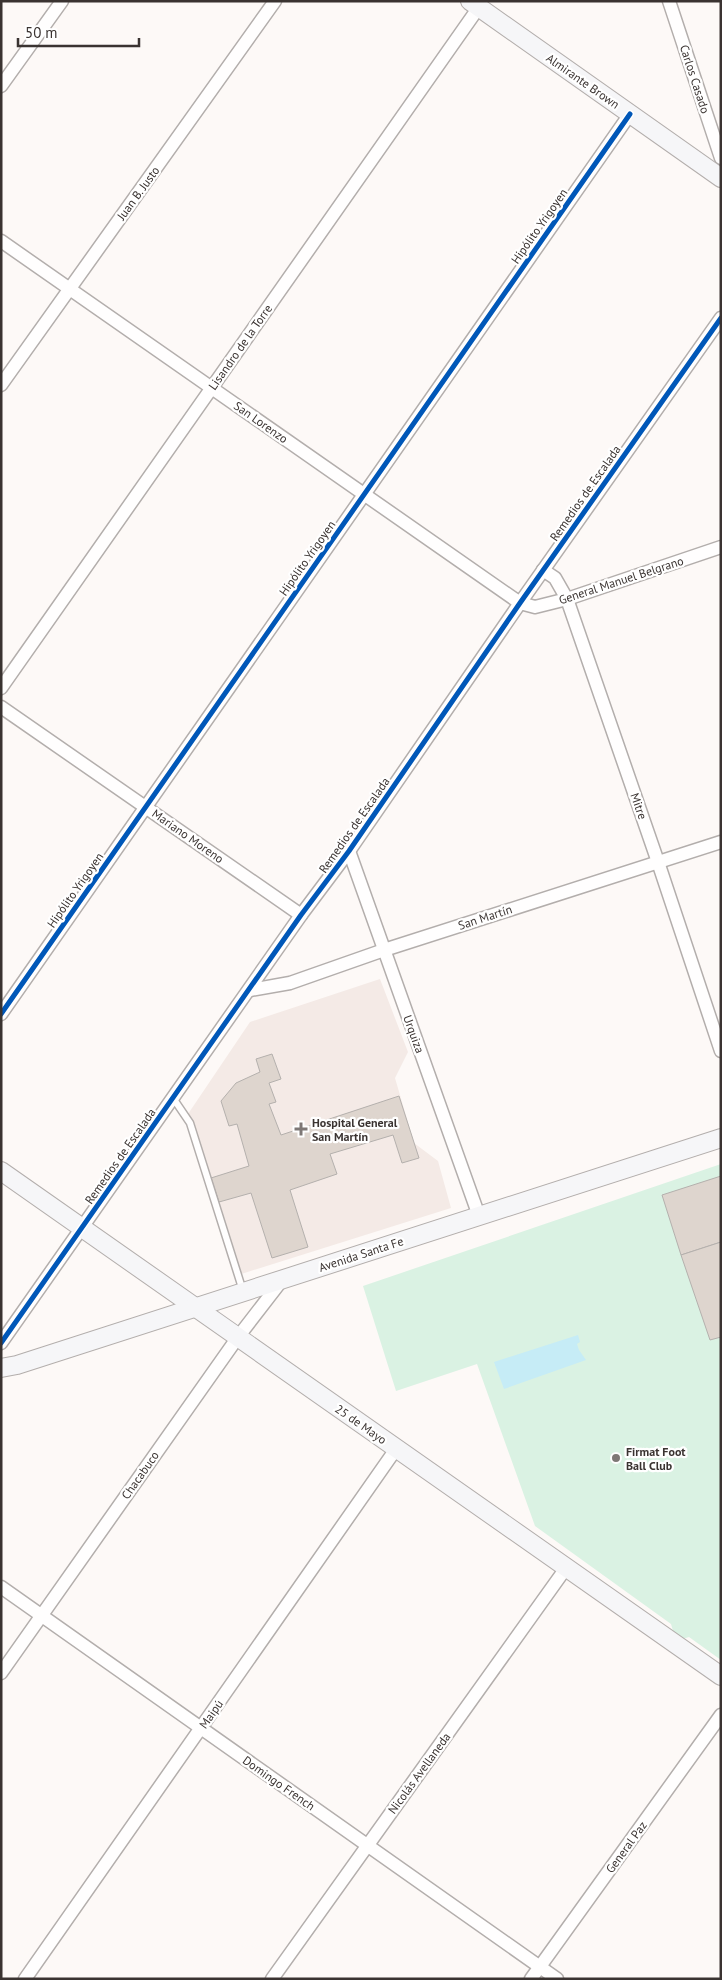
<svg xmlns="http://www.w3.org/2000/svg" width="722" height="1980" font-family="'PT Sans',sans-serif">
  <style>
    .built { fill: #f4eae6 }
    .green { fill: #daf2e3 }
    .water { fill: #c6ecf6 }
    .building { fill: #ded5ce; stroke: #b4b0ad }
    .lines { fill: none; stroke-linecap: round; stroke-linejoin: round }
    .lane-casing { stroke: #b3aeac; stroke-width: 9 }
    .street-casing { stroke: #b3aeac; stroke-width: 15 }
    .secondary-casing { stroke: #b3aeac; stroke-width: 20 }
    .lane { stroke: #fffefe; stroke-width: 6 }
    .street { stroke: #fffefe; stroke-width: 12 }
    .secondary { stroke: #f6f6f8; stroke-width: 18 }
    .cycleway-casing { stroke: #fff; stroke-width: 8 }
    .cycleway { stroke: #0057b8; stroke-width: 5 }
    .poi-dot { fill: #7e7876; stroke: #fff; stroke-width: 2 }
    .labels { text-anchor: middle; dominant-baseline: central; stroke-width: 4.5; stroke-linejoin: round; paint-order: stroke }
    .street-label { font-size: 12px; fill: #3a3331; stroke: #fff }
    .poi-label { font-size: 12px; font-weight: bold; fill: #3a3331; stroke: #fff; text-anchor: start }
  </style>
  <rect width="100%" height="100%" fill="#fdf9f7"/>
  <path class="built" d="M380,979L408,1052L395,1078L414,1143L438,1161L451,1208L238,1275L188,1114L250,1022Z"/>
  <path class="green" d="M721,1164V1660L689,1637L676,1641L671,1624L535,1526L477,1364L396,1391L363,1286Z"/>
  <path class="water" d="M578,1335L580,1342L577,1344L579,1350L586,1360L504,1389L494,1362Z"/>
  <g class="building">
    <path d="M272,1054L281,1079L269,1083L276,1102L269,1104L281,1135L399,1096L419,1158L402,1163L393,1135L330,1154L337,1174L290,1190L308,1247L272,1258L251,1193L219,1202L211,1178L249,1166L237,1124L229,1126L221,1101L236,1083L260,1072L256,1059Z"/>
    <path d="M721,1176V1242L681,1255L662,1195Z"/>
    <path d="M721,1242V1337L710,1340L681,1255Z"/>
  </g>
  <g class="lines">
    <g class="lane-casing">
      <path id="lane" d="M173,1098L190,1123L243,1291"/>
    </g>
    <g class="street-casing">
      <g id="street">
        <path d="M669,1L721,158"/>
        <path d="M1,86L62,1"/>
        <path d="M1,241L520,603L535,607L567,599L721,547"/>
        <path d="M1,385L275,1"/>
        <path d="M543,570L555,578L567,599L658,862L721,1051"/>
        <path d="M1,688L479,7"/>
        <path d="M1,707L301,915"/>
        <path d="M349,851L479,1216"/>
        <path d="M250,990L290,983L384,950L721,842"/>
        <path d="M1,1014L630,114"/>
        <path d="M1,1343L301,915L349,851L520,603L721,318"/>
        <path d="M1,1587L557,1979"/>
        <path d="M1,1673L238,1337L282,1280"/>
        <path d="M25,1979L396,1449"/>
        <path d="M272,1979L566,1568"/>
        <path d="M531,1979L721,1715"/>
      </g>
    </g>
    <g class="secondary-casing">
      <g id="secondary">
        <path d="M470,1L721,178"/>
        <path d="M1,1171L721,1676"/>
        <path d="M1,1368L17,1365L721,1138"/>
      </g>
    </g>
    <use href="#lane" class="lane"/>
    <use href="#street" class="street"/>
    <use href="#secondary" class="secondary"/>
    <g class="cycleway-casing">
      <g id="cycleway">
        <path d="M1,1014L630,114"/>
        <path d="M1,1343L301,915L349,851L520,603L721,318"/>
      </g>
    </g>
    <use href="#cycleway" class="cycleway"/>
  </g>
  <g class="poi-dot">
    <path d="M298.5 1121.5h5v5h5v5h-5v5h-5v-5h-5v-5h5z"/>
    <circle cx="616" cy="1458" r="5"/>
  </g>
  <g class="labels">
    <g class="street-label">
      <text transform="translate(695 79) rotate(72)">Carlos Casado</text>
      <text transform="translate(583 81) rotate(35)">Almirante Brown</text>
      <text transform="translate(138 193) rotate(-54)">Juan B. Justo</text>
      <text transform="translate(539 226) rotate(-55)">Hipólito Yrigoyen</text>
      <text transform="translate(240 347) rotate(-55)">Lisandro de la Torre</text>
      <text transform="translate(261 422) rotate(35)">San Lorenzo</text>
      <text transform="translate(585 493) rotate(-55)">Remedios de Escalada</text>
      <text transform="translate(307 558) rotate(-55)">Hipólito Yrigoyen</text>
      <text transform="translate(621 580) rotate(-18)">General Manuel Belgrano</text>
      <text transform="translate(639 806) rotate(71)">Mitre</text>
      <text transform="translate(354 825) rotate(-55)">Remedios de Escalada</text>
      <text transform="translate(188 836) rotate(35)">Mariano Moreno</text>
      <text transform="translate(75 890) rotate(-55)">Hipólito Yrigoyen</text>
      <text transform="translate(485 917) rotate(-18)">San Martín</text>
      <text transform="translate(414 1034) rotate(70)">Urquiza</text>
      <text transform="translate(120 1156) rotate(-55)">Remedios de Escalada</text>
      <text transform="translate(361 1254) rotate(-18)">Avenida Santa Fe</text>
      <text transform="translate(361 1424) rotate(35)">25 de Mayo</text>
      <text transform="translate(140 1475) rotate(-55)">Chacabuco</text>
      <text transform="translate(211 1714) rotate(-55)">Maipú</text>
      <text transform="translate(419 1773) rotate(-54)">Nicolás Avellaneda</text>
      <text transform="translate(279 1783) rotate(35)">Domingo French</text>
      <text transform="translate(626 1847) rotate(-54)">General Paz</text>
    </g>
    <g class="poi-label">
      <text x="312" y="1122">Hospital General<tspan x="312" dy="14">San Martín</tspan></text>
      <text x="626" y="1451">Firmat Foot<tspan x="626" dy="14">Ball Club</tspan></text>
    </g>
  </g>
  <rect width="722" height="1980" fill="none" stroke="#3a3331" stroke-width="5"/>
  <path d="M18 38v8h121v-8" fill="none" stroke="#3a3331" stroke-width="2.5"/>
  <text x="25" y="38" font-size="15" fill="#3a3331" stroke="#ffffff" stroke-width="4" paint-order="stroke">50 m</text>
</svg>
